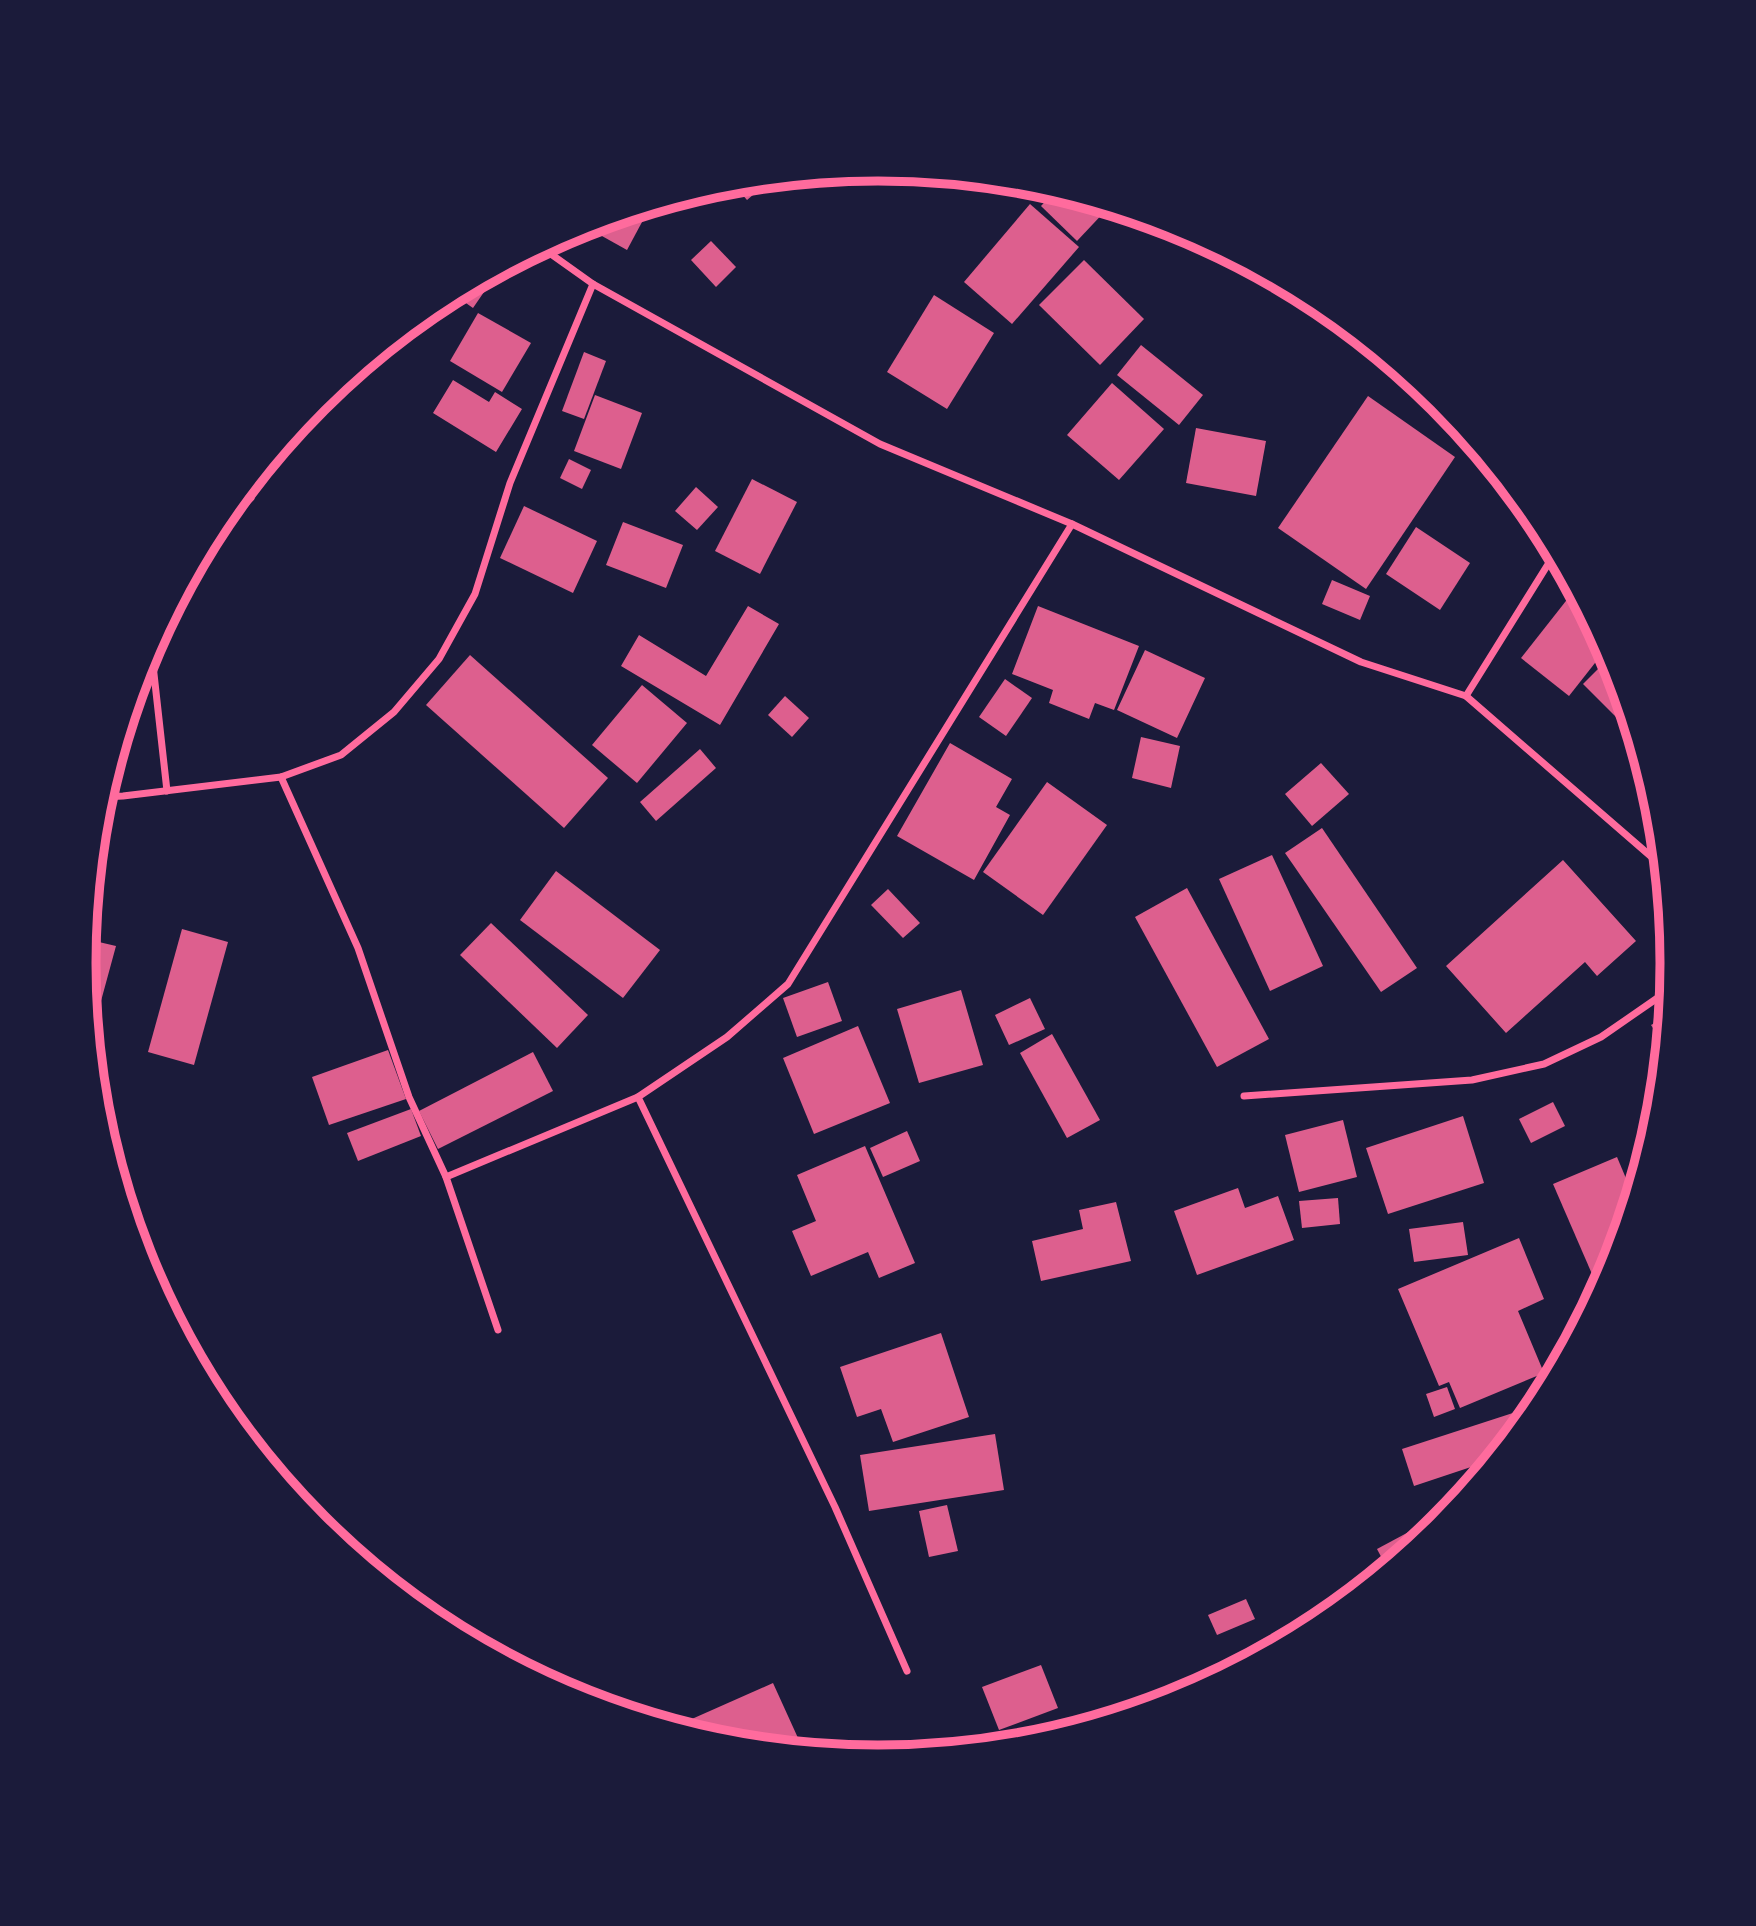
<svg xmlns="http://www.w3.org/2000/svg" width="1756" height="1926" font-family="'PT Sans',sans-serif">
  <style>
    .building { fill: #dd5f8e }
    .lines { fill: none; stroke-linecap: round; stroke-linejoin: round }
    .minor { stroke: #ff6b9d; stroke-width: 7 }
    .rim { fill: none; stroke: #ff6b9d; stroke-width: 9 }
  </style>
  <rect width="100%" height="100%" fill="#1b1b3a"/>
  <g class="building">
    <path d="M771,180L747,200L732,183Z"/>
    <path d="M1055,191L1109,207L1077,241L1041,206Z"/>
    <path d="M1030,204L1079,247L1012,324L964,282Z"/>
    <path d="M646,208L649,209L627,250L584,226Z"/>
    <path d="M711,241L736,267L716,287L691,260Z"/>
    <path d="M1084,260L1144,319L1100,365L1039,305Z"/>
    <path d="M488,275L493,279L473,308L453,294Z"/>
    <path d="M934,295L994,333L947,409L887,372Z"/>
    <path d="M478,313L531,343L502,392L450,361Z"/>
    <path d="M1141,345L1203,395L1179,425L1117,375Z"/>
    <path d="M584,352L606,361L584,419L562,411Z"/>
    <path d="M453,380L489,402L495,392L522,409L496,452L433,413Z"/>
    <path d="M1112,383L1164,429L1119,480L1067,435Z"/>
    <path d="M595,395L642,413L621,469L574,451Z"/>
    <path d="M1368,396L1455,457L1366,589L1278,528Z"/>
    <path d="M1196,428L1266,441L1256,496L1186,483Z"/>
    <path d="M569,459L591,470L582,489L560,478Z"/>
    <path d="M752,479L797,502L760,574L715,551Z"/>
    <path d="M696,487L718,507L697,530L675,511Z"/>
    <path d="M524,506L597,541L573,593L500,558Z"/>
    <path d="M623,522L683,545L666,588L606,565Z"/>
    <path d="M1416,527L1470,563L1440,610L1386,574Z"/>
    <path d="M1332,580L1370,596L1360,620L1322,604Z"/>
    <path d="M1573,592L1578,596L1606,649L1569,696L1521,658Z"/>
    <path d="M748,606L779,624L720,725L621,666L639,635L706,676Z"/>
    <path d="M1038,606L1139,646L1114,710L1095,703L1089,719L1049,703L1053,690L1012,674Z"/>
    <path d="M1145,650L1205,678L1177,738L1117,710Z"/>
    <path d="M470,655L608,778L564,828L426,705Z"/>
    <path d="M1610,657L1612,660L1635,736L1583,684Z"/>
    <path d="M1005,679L1032,698L1006,736L979,717Z"/>
    <path d="M642,685L687,723L637,783L592,745Z"/>
    <path d="M785,696L809,718L792,737L768,715Z"/>
    <path d="M1141,737L1180,746L1171,788L1132,778Z"/>
    <path d="M950,743L1012,779L996,807L1010,815L974,880L897,836Z"/>
    <path d="M700,749L716,768L656,821L640,802Z"/>
    <path d="M1321,763L1349,794L1312,826L1285,794Z"/>
    <path d="M1047,782L1107,825L1043,915L983,872Z"/>
    <path d="M1322,828L1417,968L1381,992L1285,853Z"/>
    <path d="M1272,855L1323,966L1270,991L1219,879Z"/>
    <path d="M1563,860L1636,941L1597,976L1585,962L1506,1033L1446,966Z"/>
    <path d="M556,871L660,950L623,998L520,920Z"/>
    <path d="M1187,888L1269,1039L1217,1067L1135,917Z"/>
    <path d="M888,889L920,923L903,938L871,905Z"/>
    <path d="M491,923L588,1015L557,1048L460,955Z"/>
    <path d="M182,929L228,942L194,1065L148,1052Z"/>
    <path d="M86,939L116,946L101,1001L87,997L84,963Z"/>
    <path d="M828,982L842,1021L797,1037L783,998Z"/>
    <path d="M961,990L983,1065L919,1083L897,1009Z"/>
    <path d="M1030,998L1045,1029L1009,1045L995,1015Z"/>
    <path d="M1667,1016L1666,1028L1664,1046L1651,1025Z"/>
    <path d="M858,1026L890,1103L814,1134L783,1058Z"/>
    <path d="M1052,1034L1100,1120L1067,1138L1020,1053Z"/>
    <path d="M388,1050L406,1099L329,1125L312,1077Z"/>
    <path d="M533,1052L553,1091L438,1149L419,1111Z"/>
    <path d="M1553,1102L1565,1126L1531,1143L1519,1119Z"/>
    <path d="M411,1109L421,1136L358,1161L347,1133Z"/>
    <path d="M1463,1116L1484,1183L1388,1214L1366,1148Z"/>
    <path d="M1343,1120L1357,1177L1299,1192L1285,1135Z"/>
    <path d="M907,1131L920,1161L883,1177L870,1148Z"/>
    <path d="M865,1146L915,1263L879,1278L868,1252L811,1276L792,1231L816,1221L797,1175Z"/>
    <path d="M1617,1157L1633,1195L1612,1265L1592,1274L1553,1184Z"/>
    <path d="M1238,1188L1245,1208L1278,1196L1294,1240L1197,1275L1174,1211Z"/>
    <path d="M1338,1198L1340,1224L1302,1228L1299,1201Z"/>
    <path d="M1116,1202L1131,1261L1041,1281L1032,1241L1083,1229L1079,1210Z"/>
    <path d="M1463,1222L1468,1255L1414,1262L1409,1229Z"/>
    <path d="M1519,1238L1544,1299L1518,1311L1544,1373L1460,1408L1449,1382L1439,1386L1398,1289Z"/>
    <path d="M941,1333L969,1417L893,1442L881,1409L857,1417L840,1367Z"/>
    <path d="M1447,1387L1455,1409L1434,1417L1426,1394Z"/>
    <path d="M1519,1411L1523,1423L1492,1460L1414,1486L1402,1449Z"/>
    <path d="M995,1434L1004,1490L869,1511L860,1455Z"/>
    <path d="M947,1505L958,1551L929,1557L919,1511Z"/>
    <path d="M1418,1527L1424,1537L1387,1568L1377,1549Z"/>
    <path d="M1246,1599L1255,1619L1217,1635L1208,1615Z"/>
    <path d="M1252,1650L1255,1658L1228,1672L1224,1660Z"/>
    <path d="M1041,1665L1058,1708L999,1730L982,1687Z"/>
    <path d="M773,1683L798,1738L778,1747L723,1742L677,1728L676,1726Z"/>
  </g>
  <g class="lines">
    <g class="minor">
      <path d="M541,247L593,284L880,444L1072,524L1361,662L1466,696L1662,866"/>
      <path d="M212,534L251,498"/>
      <path d="M151,647L167,791"/>
      <path d="M1466,696L1555,553"/>
      <path d="M281,777L358,948L409,1097L446,1177L498,1330"/>
      <path d="M103,797L123,796L281,777L341,755L394,712L439,659L475,594L510,483L593,284"/>
      <path d="M1244,1096L1472,1080L1544,1064L1601,1037L1669,990"/>
      <path d="M446,1177L638,1097"/>
      <path d="M907,1671L835,1507L638,1097L727,1037L788,984L1072,524"/>
    </g>
  </g>
  <path d="M0 0H1756V1926H0ZM96 963a782 782 0 1 1 1564 0a782 782 0 1 1-1564 0Z" fill="#1b1b3a" fill-rule="evenodd"/>
  <path class="rim" d="M96 963a782 782 0 1 1 1564 0a782 782 0 1 1-1564 0Z"/>
</svg>
